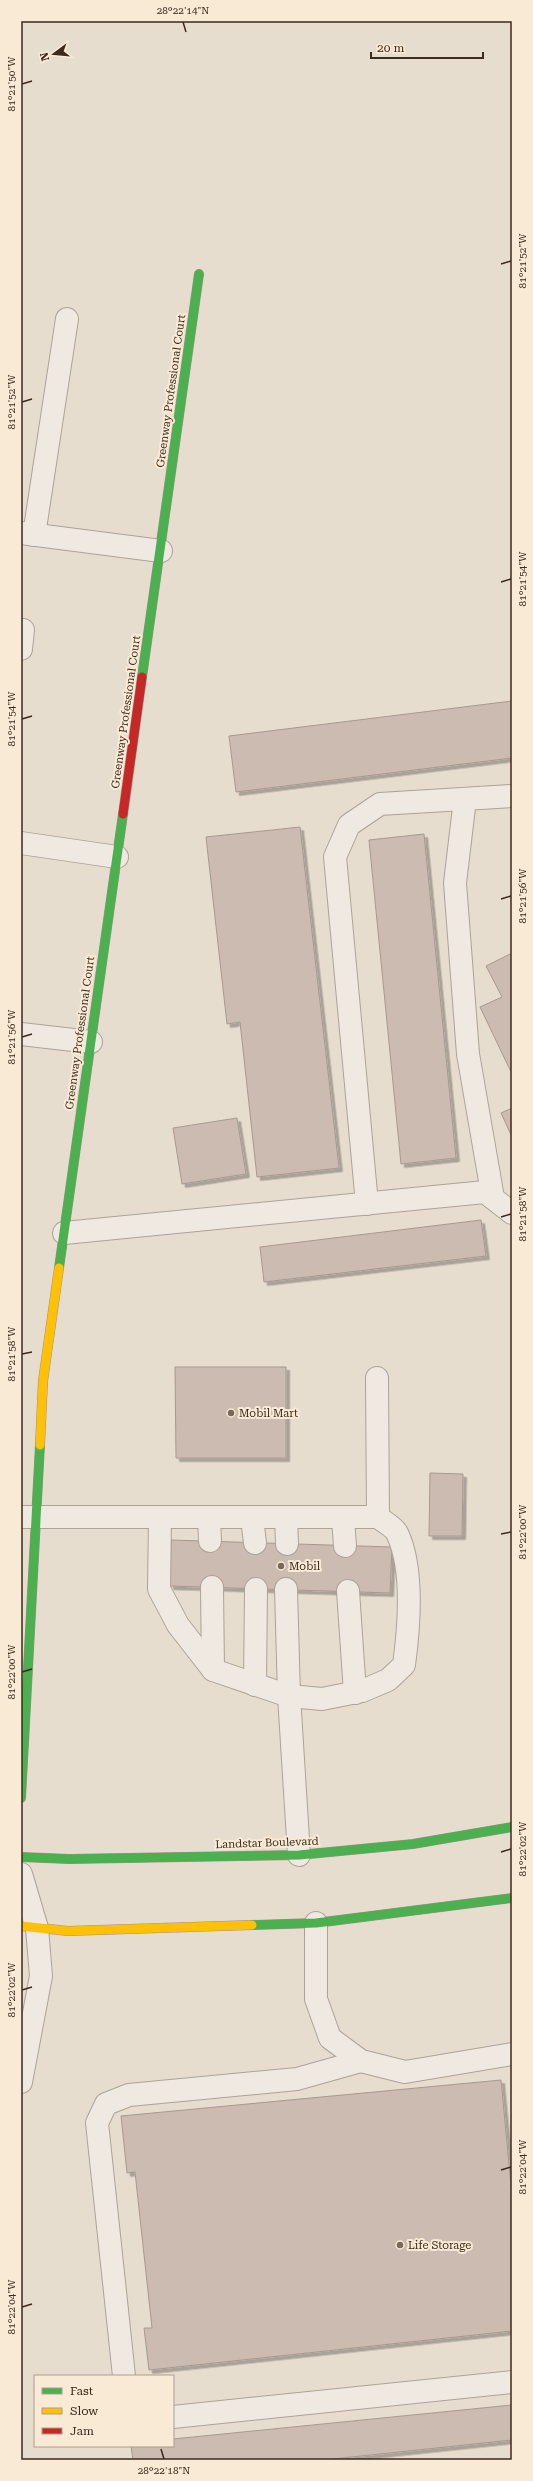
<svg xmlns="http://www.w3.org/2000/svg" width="533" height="2481" font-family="'Roboto Serif',serif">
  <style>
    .building { fill: #cbbbb0; stroke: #a8988e; filter: url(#shadow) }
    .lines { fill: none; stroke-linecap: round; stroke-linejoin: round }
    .lane-casing { stroke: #aca298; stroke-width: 24 }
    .street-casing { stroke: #aca298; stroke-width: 24 }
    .fast-casing { stroke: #9c9288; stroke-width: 10 }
    .slow-casing { stroke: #9c9288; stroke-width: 10 }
    .jam-casing { stroke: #9c9288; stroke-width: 10 }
    .lane { stroke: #efe9e1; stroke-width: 22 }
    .street { stroke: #efe9e1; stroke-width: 22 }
    .fast { stroke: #4caf50; stroke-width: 9 }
    .slow { stroke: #ffc107; stroke-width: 9 }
    .jam { stroke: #c62828; stroke-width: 9 }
    .ticks { fill: none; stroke: #3c2a1e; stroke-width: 1.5 }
    .poi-dot { fill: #78695c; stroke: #f8ead5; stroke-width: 1.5 }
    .labels { text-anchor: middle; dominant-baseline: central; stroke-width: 4; stroke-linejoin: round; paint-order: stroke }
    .street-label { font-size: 11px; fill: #3c2a1e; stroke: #f8ead5 }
    .poi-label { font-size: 11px; fill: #3c2a1e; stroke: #f8ead5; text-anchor: start }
    .neatline { fill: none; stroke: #3c2a1e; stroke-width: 1.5 }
    .ticks-label { font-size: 10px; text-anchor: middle; fill: #3c2a1e }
  </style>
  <defs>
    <filter id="shadow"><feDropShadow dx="3.5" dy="3.5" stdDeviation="0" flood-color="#0004"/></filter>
  </defs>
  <rect width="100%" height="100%" fill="#e7ddcf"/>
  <g class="building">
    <path d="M512,701V758L236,792L229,736Z"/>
    <path d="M300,827L339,1168L257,1177L240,1022L227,1024L206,837Z"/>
    <path d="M424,834L456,1158L401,1164L369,840Z"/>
    <path d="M512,953V1074L480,1007L502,997L486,966Z"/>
    <path d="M512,1108V1137L501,1113Z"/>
    <path d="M237,1118L246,1174L182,1184L173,1128Z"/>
    <path d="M481,1220L486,1256L264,1282L260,1247Z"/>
    <path d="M175,1367H286V1458H176Z"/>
    <path d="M430,1473L463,1474L462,1536H429Z"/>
    <path d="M171,1540L392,1547L390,1593L170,1586Z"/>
    <path d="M501,2080L512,2196V2331L149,2370L144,2328H152L135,2172L127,2173L121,2116Z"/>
    <path d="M512,2405V2440L323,2460H133L131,2446H173V2439Z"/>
  </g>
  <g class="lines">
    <g class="lane-casing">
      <g id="lane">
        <path d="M21,533L161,551"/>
        <path d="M34,535L67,319"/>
        <path d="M21,649L23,630"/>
        <path d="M465,799L455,883L468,1054L493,1198"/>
        <path d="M21,843L117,857"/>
        <path d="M21,1034L91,1042"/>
        <path d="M367,1204L335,857L349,825L380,804L512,796"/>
        <path d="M64,1233L485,1192L512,1213"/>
        <path d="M21,1517H286L287,1544"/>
        <path d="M160,1517L159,1589L178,1625L213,1670L289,1696L322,1699L362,1691L388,1680L404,1665C409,1628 414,1568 397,1533C394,1527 384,1522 378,1517L377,1378"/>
        <path d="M209,1517L210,1541"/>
        <path d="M286,1517H378"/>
        <path d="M252,1518L255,1543"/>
        <path d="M343,1518L345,1546"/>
        <path d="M212,1587L213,1670"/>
        <path d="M286,1589L289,1696L299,1855"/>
        <path d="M348,1591L355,1693"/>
        <path d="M255,1685L256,1589"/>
        <path d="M316,1923V1999L330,2038L361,2061L405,2072L512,2054"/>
        <path d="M124,2376L97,2123L106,2104L129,2095L297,2079L361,2061"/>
        <path d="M173,2417L512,2382"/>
      </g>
    </g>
    <g class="street-casing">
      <path id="street" d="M21,1874L37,1928L41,1976L21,2082"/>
    </g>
    <g class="fast-casing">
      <g id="fast">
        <path d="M142,677L199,274"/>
        <path d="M59,1268L123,814"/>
        <path d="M21,1798L40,1445"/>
        <path d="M21,1857L69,1859L299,1855L413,1844L512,1827"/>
        <path d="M252,1925L316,1923L512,1898"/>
      </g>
    </g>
    <g class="slow-casing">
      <g id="slow">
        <path d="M40,1445L43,1381L59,1268"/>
        <path d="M21,1926L68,1931L252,1925"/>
      </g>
    </g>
    <g class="jam-casing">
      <path id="jam" d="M123,814L142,677"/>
    </g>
    <use href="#lane" class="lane"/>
    <use href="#street" class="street"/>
    <use href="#fast" class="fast"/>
    <use href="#slow" class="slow"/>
    <use href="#jam" class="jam"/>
  </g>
  <path class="ticks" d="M183,22L186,32M22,84L32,81M501,264L511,261M22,402L32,399M501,582L511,579M22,719L32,716M501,899L511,896M22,1037L32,1034M501,1217L511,1214M22,1354L32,1352M501,1534L511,1532M22,1672L32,1669M501,1852L511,1849M22,1990L32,1987M501,2170L511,2167M22,2307L32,2304M161,2449L164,2459"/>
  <g class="poi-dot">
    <circle cx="231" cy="1413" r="4"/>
    <circle cx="281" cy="1566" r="4"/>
    <circle cx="400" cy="2245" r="4"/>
  </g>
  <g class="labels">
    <g class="street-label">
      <text transform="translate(171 391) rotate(-82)">Greenway Professional Court</text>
      <text transform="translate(126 712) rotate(-82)">Greenway Professional Court</text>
      <text transform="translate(80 1033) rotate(-82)">Greenway Professional Court</text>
      <text transform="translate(267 1843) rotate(-2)">Landstar Boulevard</text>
    </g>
    <g class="poi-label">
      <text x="239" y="1413">Mobil Mart</text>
      <text x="289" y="1566">Mobil</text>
      <text x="408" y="2245">Life Storage</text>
    </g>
  </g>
  <rect width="533" height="2481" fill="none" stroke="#f8ead5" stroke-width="44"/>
  <rect x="34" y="2375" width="140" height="72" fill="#f8ead5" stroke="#ad9d8c"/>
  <rect x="42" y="2388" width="20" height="6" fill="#4caf50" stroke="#ad9d8c"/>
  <text x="70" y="2395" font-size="12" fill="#3c2a1e">Fast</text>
  <rect x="42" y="2408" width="20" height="6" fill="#ffc107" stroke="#ad9d8c"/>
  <text x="70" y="2415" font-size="12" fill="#3c2a1e">Slow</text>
  <rect x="42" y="2428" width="20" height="6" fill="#c62828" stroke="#ad9d8c"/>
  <text x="70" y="2435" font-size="12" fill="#3c2a1e">Jam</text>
  <g transform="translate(54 54) rotate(254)" stroke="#f8ead5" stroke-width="3" paint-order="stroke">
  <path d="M0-3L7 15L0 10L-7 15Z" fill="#3c2a1e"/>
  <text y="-6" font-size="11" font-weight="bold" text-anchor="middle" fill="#3c2a1e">N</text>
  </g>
  <path d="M371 52v6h112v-6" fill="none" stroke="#3c2a1e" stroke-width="2"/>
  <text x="377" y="52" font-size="12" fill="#3c2a1e" stroke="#f8ead5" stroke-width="3" paint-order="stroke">20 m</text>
  <rect x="22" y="22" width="489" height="2437" class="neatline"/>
  <g class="ticks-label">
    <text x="183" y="14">28°22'14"N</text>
    <text transform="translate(11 84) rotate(-90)" y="4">81°21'50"W</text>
    <text transform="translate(522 261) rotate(-90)" y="4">81°21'52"W</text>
    <text transform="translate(11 402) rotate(-90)" y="4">81°21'52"W</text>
    <text transform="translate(522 579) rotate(-90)" y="4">81°21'54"W</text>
    <text transform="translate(11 719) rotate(-90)" y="4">81°21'54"W</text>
    <text transform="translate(522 896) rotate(-90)" y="4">81°21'56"W</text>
    <text transform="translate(11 1037) rotate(-90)" y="4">81°21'56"W</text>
    <text transform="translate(522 1214) rotate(-90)" y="4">81°21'58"W</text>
    <text transform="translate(11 1354) rotate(-90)" y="4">81°21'58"W</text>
    <text transform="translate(522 1532) rotate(-90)" y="4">81°22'00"W</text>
    <text transform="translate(11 1672) rotate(-90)" y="4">81°22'00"W</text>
    <text transform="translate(522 1849) rotate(-90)" y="4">81°22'02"W</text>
    <text transform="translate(11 1990) rotate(-90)" y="4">81°22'02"W</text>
    <text transform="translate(522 2167) rotate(-90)" y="4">81°22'04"W</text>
    <text transform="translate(11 2307) rotate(-90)" y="4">81°22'04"W</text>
    <text x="164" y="2474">28°22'18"N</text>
  </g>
</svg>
